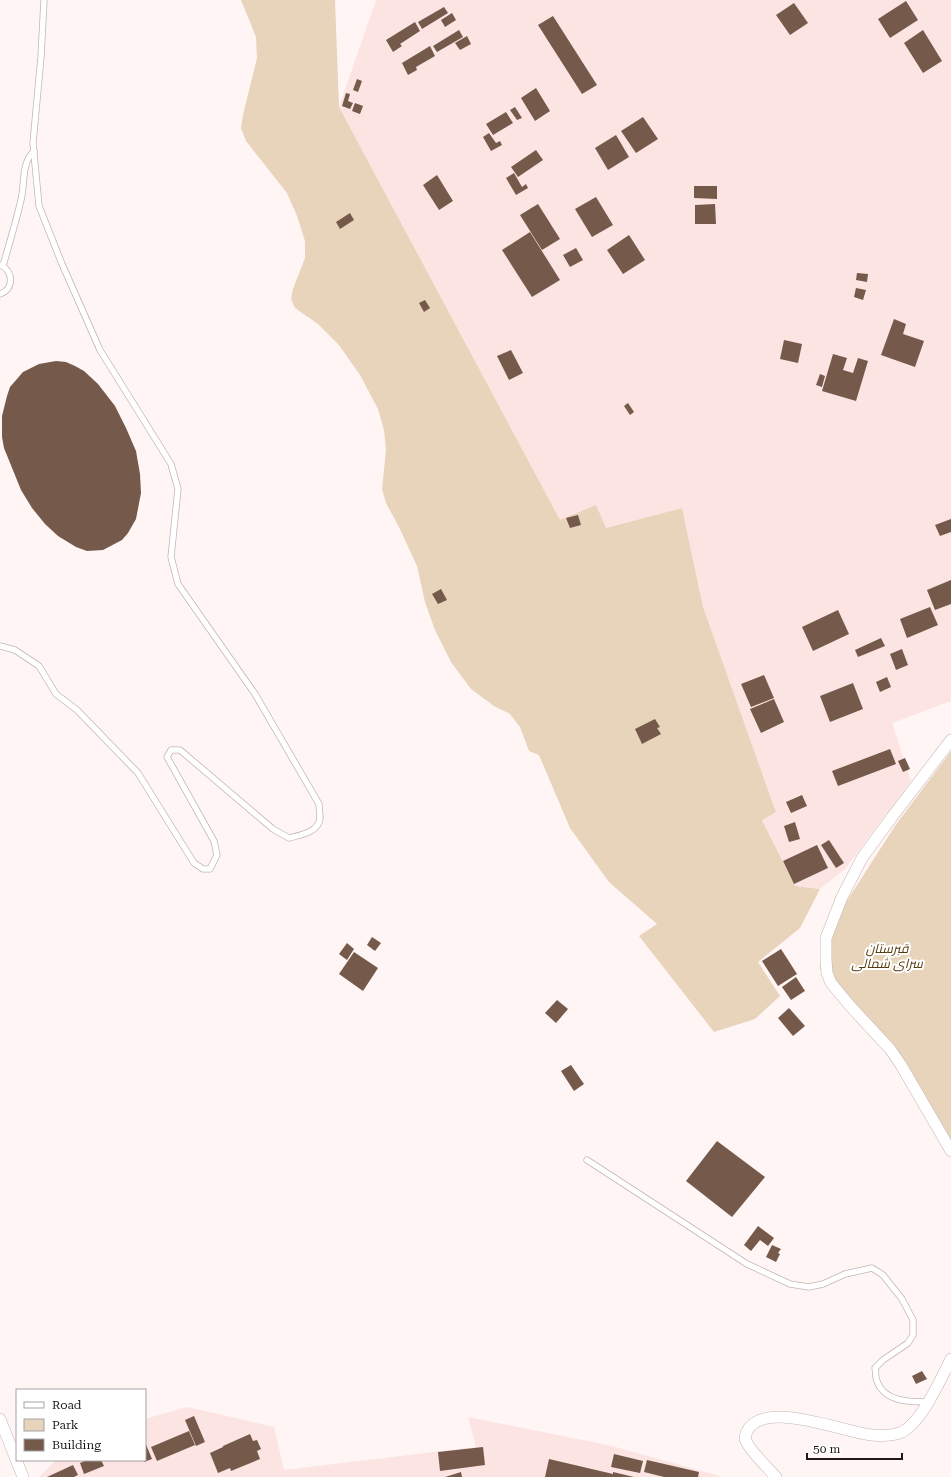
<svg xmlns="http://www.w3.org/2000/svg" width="951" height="1477" font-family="'Roboto Serif',Cairo,serif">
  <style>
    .built { fill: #fbe4e2 }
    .green { fill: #e8d3bb }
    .building { fill: #75594b }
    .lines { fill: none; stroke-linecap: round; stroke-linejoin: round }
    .service-casing { stroke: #c3b6b5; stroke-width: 7 }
    .minor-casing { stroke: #c3b6b5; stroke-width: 12 }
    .service { stroke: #fff; stroke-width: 5.5 }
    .minor { stroke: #fff; stroke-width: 11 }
    .labels { text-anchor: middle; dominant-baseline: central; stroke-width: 4; stroke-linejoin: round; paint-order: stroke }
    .park-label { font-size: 13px; font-style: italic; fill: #58390a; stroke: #fff }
  </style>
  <rect width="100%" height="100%" fill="#fef5f4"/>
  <g class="built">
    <path d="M376,0H951V701L892,723L911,781L845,869L820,889L795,886L762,819L776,811L703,607L682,508L605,528L560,520L339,107Z"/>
    <path d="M187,1407L274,1427L284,1470L476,1447L468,1417L612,1446L723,1477H39L56,1460H145V1419Z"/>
  </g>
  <g class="green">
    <path d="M241,0H335L339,107L560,520L596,505L606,528L682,508L703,607L776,812L762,820L795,886L820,889L800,928L758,962L780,996L755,1019L714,1032L639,936L657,924L609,882L570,828L539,755L529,751L520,727L510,714L494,706L471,689L451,662L435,630L425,602L417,566L399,527L386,503L382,489L386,450L384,430L378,409L360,375L339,345L318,324L295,308L291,299L293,289L305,258V241L297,216L287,193L246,141L241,128L243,115L257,58L256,37Z"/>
    <path d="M951,751V1154L889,1052L832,986L820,969L825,935L895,826Z"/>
  </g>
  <g class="building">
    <path d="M906,1L918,20L890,38L878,19Z"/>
    <path d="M794,3L808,23L790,35L776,15Z"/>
    <path d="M444,7L448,13L422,29L418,22Z"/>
    <path d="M452,13L456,20L445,27L441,20Z"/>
    <path d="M553,16L597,85L582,94L538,25Z"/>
    <path d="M415,22L420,31L400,44L402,46L393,52L386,40Z"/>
    <path d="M459,30L463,37L437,52L433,46Z"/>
    <path d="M923,30L942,61L923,73L904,43Z"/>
    <path d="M467,36L471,44L460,50L455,43Z"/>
    <path d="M430,46L435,56L416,67L417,70L408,75L402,63Z"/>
    <path d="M357,79L362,81L358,92L353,90Z"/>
    <path d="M536,88L550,111L535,121L521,98Z"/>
    <path d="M346,93L350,94L348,101L353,103L350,109L342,106Z"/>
    <path d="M355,103L363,106L360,114L352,111Z"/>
    <path d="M515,107L522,118L517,120L510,110Z"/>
    <path d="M506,112L513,123L493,135L486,124Z"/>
    <path d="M643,117L658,139L636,153L621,131Z"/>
    <path d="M489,133L496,143L500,141L502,145L491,151L483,137Z"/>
    <path d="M616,135L629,157L608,170L595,148Z"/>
    <path d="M536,150L543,160L518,177L511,167Z"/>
    <path d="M514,173L522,187L526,184L528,188L516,195L506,178Z"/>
    <path d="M437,175L453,201L439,210L423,185Z"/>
    <path d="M694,186H717V199L694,198Z"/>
    <path d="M596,197L613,225L592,237L575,209Z"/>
    <path d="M538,204L560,239L542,250L520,215Z"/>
    <path d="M715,204L716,224H695V205Z"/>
    <path d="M350,213L354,220L340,229L336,222Z"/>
    <path d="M530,232L560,280L532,297L502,250Z"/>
    <path d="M629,235L645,260L623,274L607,250Z"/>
    <path d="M576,248L583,260L570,267L563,255Z"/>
    <path d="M857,273L868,274L867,282L856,280Z"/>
    <path d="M856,288L866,290L863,300L854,297Z"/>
    <path d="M425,300L430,308L424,312L419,303Z"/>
    <path d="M894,319L906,324L903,334L924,341L915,367L881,355Z"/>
    <path d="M784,340L802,344L798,363L780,359Z"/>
    <path d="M511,350L523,373L509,380L497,356Z"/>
    <path d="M833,354L847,358L843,370L853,373L858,358L868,361L856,401L822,391Z"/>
    <path d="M56,361L66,362L75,366L84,371L98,384L115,406L126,428L136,451L140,474L141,493L136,519L128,533L122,540L103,550L87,551L76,547L58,536L45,524L32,508L21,490L4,448L2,437V416L7,396L10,387L23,372L39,364Z"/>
    <path d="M820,374L825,376L822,387L816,385Z"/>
    <path d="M628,403L634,412L630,415L624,406Z"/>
    <path d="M578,515L581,525L570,528L566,518Z"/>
    <path d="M951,519V532L940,536L935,525Z"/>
    <path d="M951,580V604L935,610L927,590Z"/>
    <path d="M441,589L447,600L438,604L432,594Z"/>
    <path d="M930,607L938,625L907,638L900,619Z"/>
    <path d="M838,610L849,634L813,651L802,627Z"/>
    <path d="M881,638L885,646L858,657L855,650Z"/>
    <path d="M902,649L908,665L896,670L890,654Z"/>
    <path d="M764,675L774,698L751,707L741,684Z"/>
    <path d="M887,677L891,687L880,692L876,682Z"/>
    <path d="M853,683L863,709L830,722L820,696Z"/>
    <path d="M774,699L784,722L761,733L750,709Z"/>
    <path d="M655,719L660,727L657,728L661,734L642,744L635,729Z"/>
    <path d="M890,749L896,764L838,786L832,771Z"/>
    <path d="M905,758L910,769L903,772L898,761Z"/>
    <path d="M802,795L807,806L791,813L786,802Z"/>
    <path d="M795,822L800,839L789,842L784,826Z"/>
    <path d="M829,840L844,863L836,868L821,845Z"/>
    <path d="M817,845L828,868L794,884L783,861Z"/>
    <path d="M372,937L381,943L375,951L367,945Z"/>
    <path d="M347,943L354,949L347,960L339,954Z"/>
    <path d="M781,949L797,974L778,986L762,961Z"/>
    <path d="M354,952L378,968L363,991L339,974Z"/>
    <path d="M796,977L805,991L791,1000L782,987Z"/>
    <path d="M557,1000L568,1009L556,1023L545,1013Z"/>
    <path d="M789,1008L805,1026L793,1036L778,1018Z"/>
    <path d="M571,1065L584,1084L574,1091L561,1071Z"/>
    <path d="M717,1141L765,1177L732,1217L686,1181Z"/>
    <path d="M758,1226L774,1238L768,1246L760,1240L751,1251L744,1245Z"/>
    <path d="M772,1245L781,1249L778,1253L780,1254L776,1262L766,1257Z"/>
    <path d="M922,1371L927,1379L916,1384L912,1376Z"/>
    <path d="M194,1416L205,1442L196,1446L185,1420Z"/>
    <path d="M189,1431L195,1445L157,1461L151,1447Z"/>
    <path d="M250,1434L253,1441L257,1440L261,1449L257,1451L260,1459L231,1471L230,1468L218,1473L210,1453L223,1447V1446Z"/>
    <path d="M145,1442L152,1459L144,1462L143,1460H145Z"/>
    <path d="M483,1447L485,1465L440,1471L438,1452Z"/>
    <path d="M614,1454L643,1461L640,1473L611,1467Z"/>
    <path d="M549,1459L613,1474V1472L634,1477H545Z"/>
    <path d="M87,1460H101L104,1466L84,1474L80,1463Z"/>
    <path d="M647,1460L699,1472L698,1477H664L644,1472Z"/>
    <path d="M73,1465L78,1475L74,1477H47Z"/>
    <path d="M461,1472L462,1477H445Z"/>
  </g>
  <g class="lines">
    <g class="service-casing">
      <g id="service">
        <path d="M3,266C9,244 16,222 21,200C25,184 21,163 34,151"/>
        <path d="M0,294C14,289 14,271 0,265"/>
        <path d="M0,646L15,650L39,666L56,694L77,710L138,773L194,863L203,869H210L217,855L214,841L167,757L171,750H180L273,829L289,838C301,835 319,832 320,818C320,813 319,808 319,804L255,694L178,584L171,557L178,489L171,464L100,350L62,264L39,206L33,143L41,57L44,0"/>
        <path d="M587,1160L747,1264L790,1284L809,1287L823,1284L845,1274L872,1268L883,1275L902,1299L913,1320V1335L908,1343L883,1360L875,1368C876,1372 875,1377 877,1381C884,1402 910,1402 928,1402"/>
      </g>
    </g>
    <g class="minor-casing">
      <g id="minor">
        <path d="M951,740L892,817L862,858L842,897L826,938V960L827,973L831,983L851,1007L890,1049L901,1065L951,1151"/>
        <path d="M0,1419L23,1477"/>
        <path d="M776,1477C769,1469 748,1449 745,1439C745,1435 747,1431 749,1428C770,1401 843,1432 872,1435C882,1436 893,1436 902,1432C922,1422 940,1380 951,1359"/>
      </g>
    </g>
    <use href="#service" class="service"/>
    <use href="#minor" class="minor"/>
  </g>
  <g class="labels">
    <g class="park-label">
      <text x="887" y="948">قبرستان<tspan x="887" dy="15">سرای شمالی</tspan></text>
    </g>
  </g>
  <rect x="16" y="1389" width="130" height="72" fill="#ffffff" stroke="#a5a3a3"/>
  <rect x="24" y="1402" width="20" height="6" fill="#ffffff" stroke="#a5a3a3"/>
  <text x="52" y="1409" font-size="12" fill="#1e1919">Road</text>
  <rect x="24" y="1419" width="20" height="12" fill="#e8d3bb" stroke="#a5a3a3"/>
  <text x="52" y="1429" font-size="12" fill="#1e1919">Park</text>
  <rect x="24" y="1439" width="20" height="12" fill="#75594b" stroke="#a5a3a3"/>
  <text x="52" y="1449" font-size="12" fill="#1e1919">Building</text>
  <path d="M807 1453v6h95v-6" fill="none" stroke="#1e1919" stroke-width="2"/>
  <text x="813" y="1453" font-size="12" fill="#1e1919" stroke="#ffffff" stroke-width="3" paint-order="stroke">50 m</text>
</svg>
